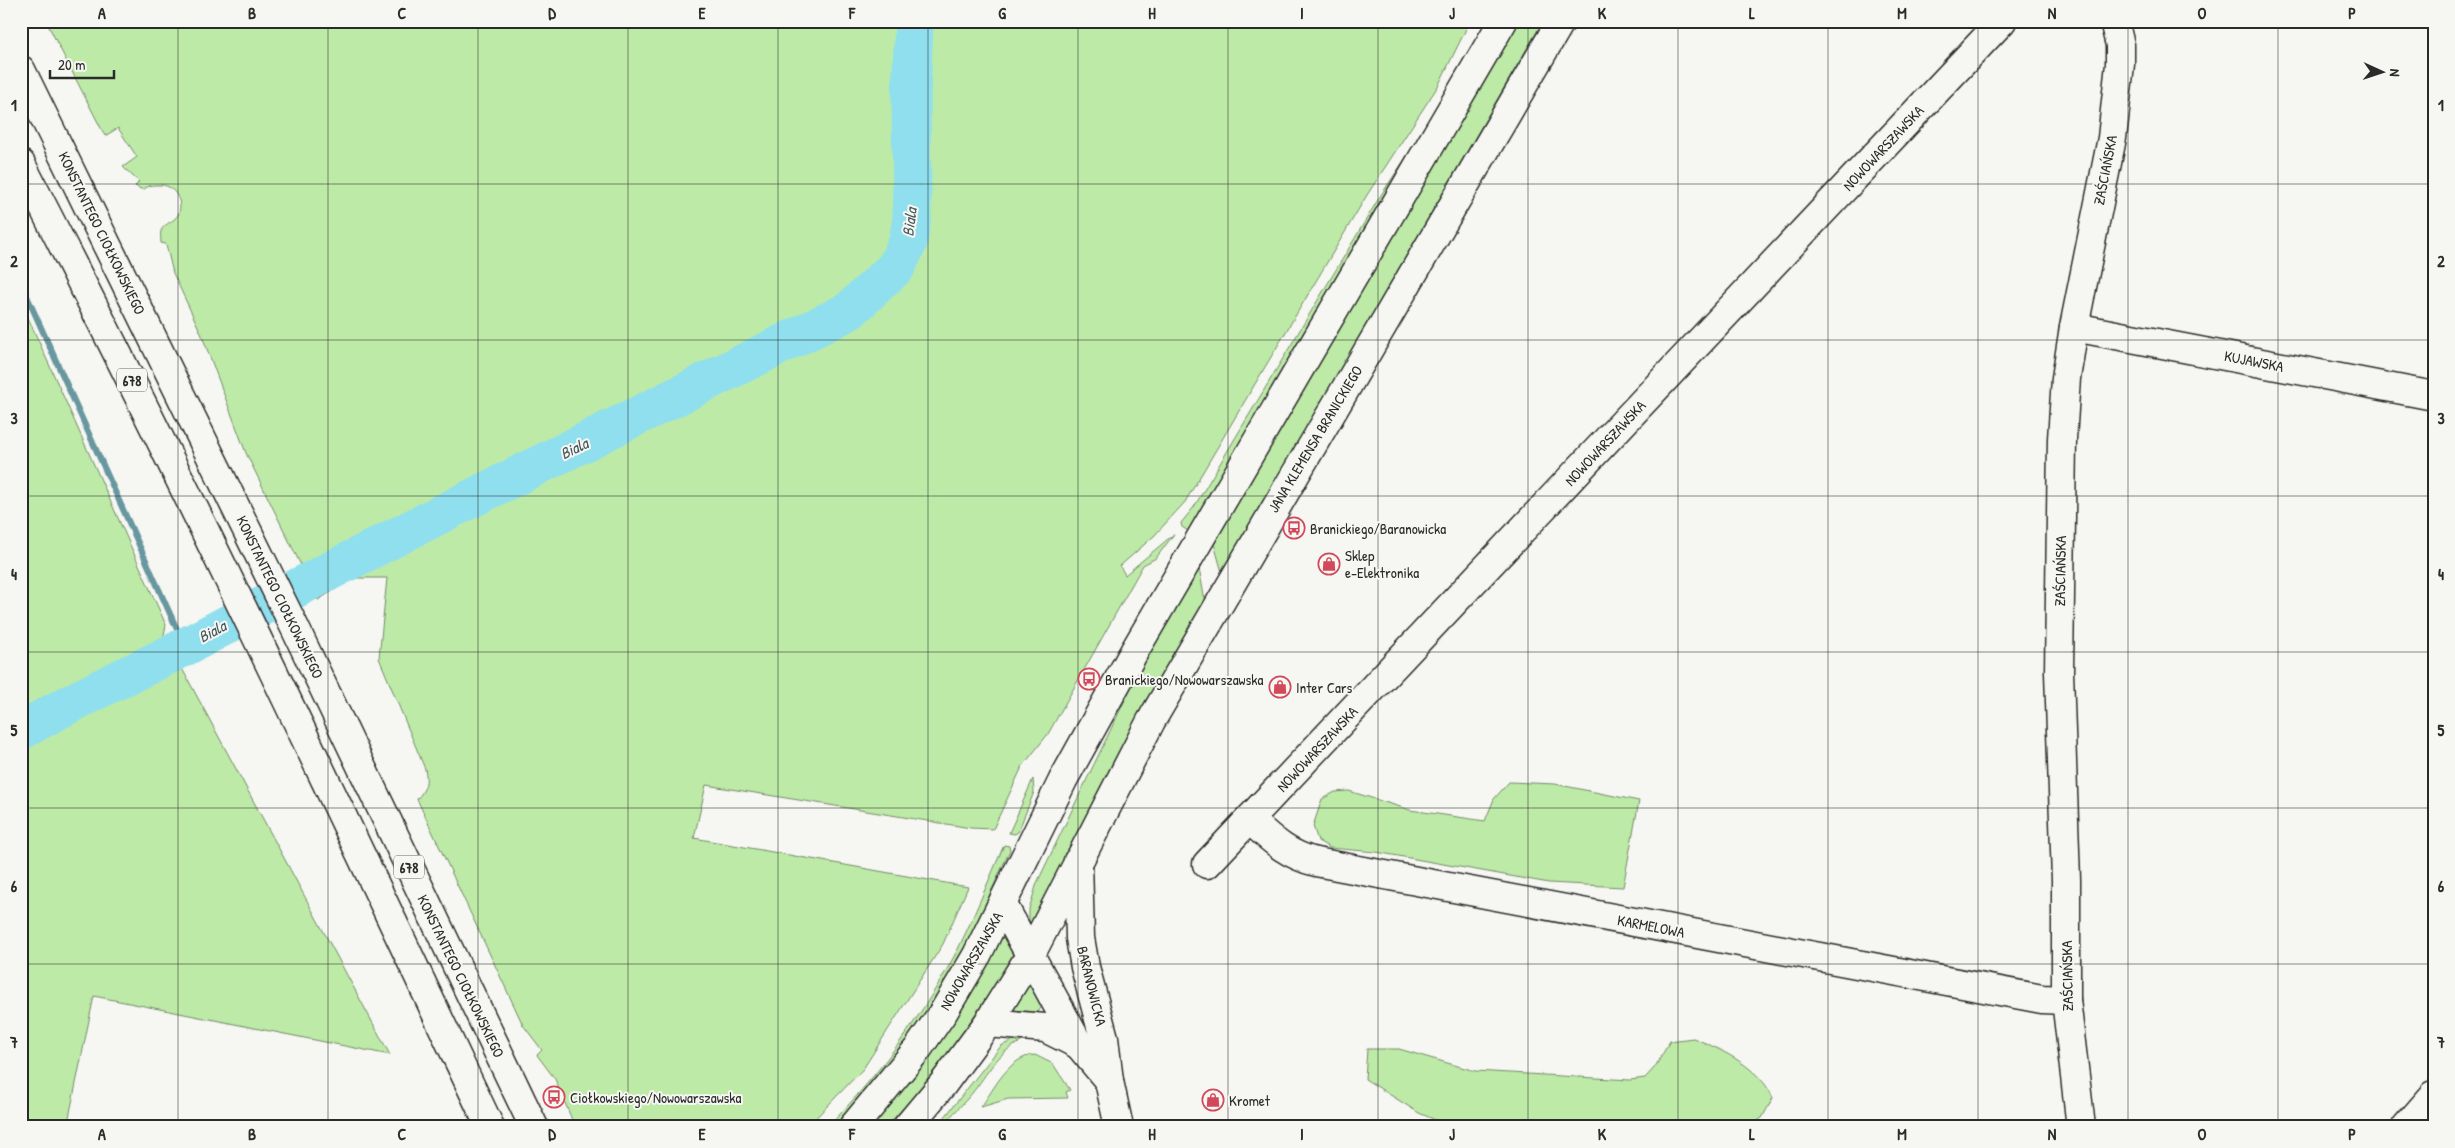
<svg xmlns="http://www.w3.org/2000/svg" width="2455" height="1148" font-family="'Patrick Hand',sans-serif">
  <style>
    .green { fill: #bdeaa7; stroke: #748a69 }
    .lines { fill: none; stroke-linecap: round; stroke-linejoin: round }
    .stream { stroke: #6897a0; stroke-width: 6 }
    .river { stroke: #90dfee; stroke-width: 39 }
    .minor-casing { stroke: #2b2b2b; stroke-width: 31 }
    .major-casing { stroke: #2b2b2b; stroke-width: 31 }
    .minor { stroke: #f6f6f2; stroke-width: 28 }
    .major { stroke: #f6f6f2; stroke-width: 28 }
    .grid { fill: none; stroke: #2b2b2b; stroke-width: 1; stroke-opacity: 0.55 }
    .labels { text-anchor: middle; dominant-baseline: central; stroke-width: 4; stroke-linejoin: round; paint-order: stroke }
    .shield { fill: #f6f6f2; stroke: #686867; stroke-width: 1 }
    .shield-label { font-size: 14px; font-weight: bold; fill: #2b2b2b }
    .street-label { font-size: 15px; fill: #2b2b2b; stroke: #f6f6f2 }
    .poi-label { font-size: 15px; fill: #2b2b2b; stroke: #f6f6f2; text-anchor: start }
    .water-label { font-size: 16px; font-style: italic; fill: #44585c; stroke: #f6f6f2 }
    .neatline { fill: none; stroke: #2b2b2b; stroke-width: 2 }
    .grid-label { font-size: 16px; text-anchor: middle; font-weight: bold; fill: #2b2b2b }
  </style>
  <rect width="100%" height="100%" fill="#f6f6f2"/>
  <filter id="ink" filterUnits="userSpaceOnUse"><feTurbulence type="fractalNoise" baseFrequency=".02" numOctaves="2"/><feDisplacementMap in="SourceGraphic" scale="10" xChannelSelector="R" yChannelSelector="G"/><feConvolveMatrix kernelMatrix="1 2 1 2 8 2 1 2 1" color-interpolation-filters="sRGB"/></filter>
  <g filter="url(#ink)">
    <g class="green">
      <path d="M46,21H1470L1438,86L1367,195L1185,502L1154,536L1120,566L1125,575L1174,534L1156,558L1143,565L1048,734L1022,767L993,829L971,828L706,785L694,838L968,887L943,944L863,1069L807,1127H575L555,1079L537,1055L542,1050L523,1025L417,799C426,789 428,782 425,769L379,658L387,578H354L318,600L246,453L201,333L173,273L166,244L161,243C161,239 160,234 161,231C163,224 174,222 178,215C184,203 175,186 162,185C154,185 150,184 143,190L135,186L139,182L123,167L137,157L118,128L105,136Z"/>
      <path d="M1516,21H1543L1222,572L1214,544Z"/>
      <path d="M1439,108L1188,531L1182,527L1181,523L1194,507L1379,198Z"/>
      <path d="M21,302L166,625L164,635L390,1055L94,996L67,1127H21V716L52,699L21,715Z"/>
      <path d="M1199,567L1204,596L1206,599L1029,929V909L1037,883L1148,652Z"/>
      <path d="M1033,779L1034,792L1018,832L1015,834L1009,833Z"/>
      <path d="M1509,782L1555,784L1639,801L1623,887L1549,883L1376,852L1330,848L1318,841L1313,826L1322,799L1335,792L1349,791L1410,810L1485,821L1494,799Z"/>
      <path d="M1004,845L1009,846L1010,850C989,895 970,941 945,983C914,1035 876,1084 833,1127H828C879,1074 924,1014 958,949C975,915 989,879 1004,845Z"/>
      <path d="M1008,923L1015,951C979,1013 938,1070 890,1123L886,1127H870C927,1066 969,996 1008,923Z"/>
      <path d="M1030,981L1045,1002L1038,1012L1016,1014L1011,1011Z"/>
      <path d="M1024,1035L1021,1042C996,1052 985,1079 968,1098C959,1108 950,1117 941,1127H937L1001,1046Z"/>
      <path d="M1693,1038C1722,1049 1761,1069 1773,1098L1762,1118L1747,1127H1452L1419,1113L1365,1079L1367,1049H1399L1475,1071L1630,1080L1645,1078L1655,1067L1670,1041Z"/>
      <path d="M1035,1055L1053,1064L1070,1090L1066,1092L1068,1098L1008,1099L981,1107C994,1089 1009,1056 1035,1055Z"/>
    </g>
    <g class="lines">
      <path class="stream" d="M21,283L185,647"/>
      <path class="river" d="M21,731C80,696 143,669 204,637C416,524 633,418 849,311L896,267L908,242L912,218L911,94L914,21"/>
      <g class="minor-casing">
        <g id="minor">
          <path d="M2074,327L2434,396"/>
          <path d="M1250,820C1271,839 1287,855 1316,862L2042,999L2066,1000"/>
          <path d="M1078,861L1080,938L1085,967L1104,1038L1109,1081L1119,1127"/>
          <path d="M1207,864L2002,21"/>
          <path d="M1003,905L1079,1045L1109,1081"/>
          <path d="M988,1023L1045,1028L1079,1045"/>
          <path d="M2081,1127L2066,1000V880L2059,672L2062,439L2066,378L2074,327L2112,138L2120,64V45L2114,21"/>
          <path d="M2406,1127L2434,1095"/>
        </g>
      </g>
      <g class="major-casing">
        <g id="major">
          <path d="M21,70L294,626L534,1127"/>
          <path d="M21,164C185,481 337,804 490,1127"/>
          <path d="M853,1127L917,1050L944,1011L977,955L1063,780L1135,650L1503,21"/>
          <path d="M907,1127L943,1084L988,1023L1030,956L1151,721L1561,21"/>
        </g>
      </g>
      <use href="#minor" class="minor"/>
      <use href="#major" class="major"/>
    </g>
  </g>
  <path class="grid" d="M178,21V1127M328,21V1127M478,21V1127M628,21V1127M778,21V1127M928,21V1127M1078,21V1127M1228,21V1127M1378,21V1127M1528,21V1127M1678,21V1127M1828,21V1127M1978,21V1127M2128,21V1127M2278,21V1127M21,184H2434M21,340H2434M21,496H2434M21,652H2434M21,808H2434M21,964H2434"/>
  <defs>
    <g id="bus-ring" transform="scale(1.125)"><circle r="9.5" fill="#f6f6f2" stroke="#d1495b" stroke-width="1.5"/><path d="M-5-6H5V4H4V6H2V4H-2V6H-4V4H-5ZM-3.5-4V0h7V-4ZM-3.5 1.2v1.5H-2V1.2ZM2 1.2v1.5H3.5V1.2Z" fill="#d1495b"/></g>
    <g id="shop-ring" transform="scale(1.125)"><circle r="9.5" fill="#f6f6f2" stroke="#d1495b" stroke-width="1.5"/><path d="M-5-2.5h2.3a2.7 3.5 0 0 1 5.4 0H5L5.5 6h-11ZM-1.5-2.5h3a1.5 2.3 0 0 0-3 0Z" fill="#d1495b"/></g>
  </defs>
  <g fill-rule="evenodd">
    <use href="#bus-ring" x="1294" y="528"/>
    <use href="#shop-ring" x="1329" y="564"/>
    <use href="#bus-ring" x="1089" y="679"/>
    <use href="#shop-ring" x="1280" y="687"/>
    <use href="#bus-ring" x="554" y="1097"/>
    <use href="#shop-ring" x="1213" y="1100"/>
  </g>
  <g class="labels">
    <g class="shield">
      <rect x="117" y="368.5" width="30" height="23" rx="4"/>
      <rect x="394" y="855.5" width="30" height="23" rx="4"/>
    </g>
    <g class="shield-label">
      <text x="132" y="380">678</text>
      <text x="409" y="867">678</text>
    </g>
    <g class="street-label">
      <text transform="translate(1883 148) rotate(-47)">NOWOWARSZAWSKA</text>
      <text transform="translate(2105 170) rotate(-79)">ZAŚCIAŃSKA</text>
      <text transform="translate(102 233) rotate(64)">KONSTANTEGO CIOŁKOWSKIEGO</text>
      <text transform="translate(2254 361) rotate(11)">KUJAWSKA</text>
      <text transform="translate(1315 439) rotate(-59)">JANA KLEMENSA BRANICKIEGO</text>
      <text transform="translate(1605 443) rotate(-47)">NOWOWARSZAWSKA</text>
      <text transform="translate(2060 571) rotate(-89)">ZAŚCIAŃSKA</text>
      <text transform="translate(280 597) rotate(64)">KONSTANTEGO CIOŁKOWSKIEGO</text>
      <text transform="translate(1317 749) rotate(-47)">NOWOWARSZAWSKA</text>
      <text transform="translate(1651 926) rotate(11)">KARMELOWA</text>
      <text transform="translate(971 961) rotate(-60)">NOWOWARSZAWSKA</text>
      <text transform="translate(461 976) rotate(64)">KONSTANTEGO CIOŁKOWSKIEGO</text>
      <text transform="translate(2067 976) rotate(-91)">ZAŚCIAŃSKA</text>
      <text transform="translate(1092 986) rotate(76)">BARANOWICKA</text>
    </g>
    <g class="poi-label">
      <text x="1310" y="528">Branickiego/Baranowicka</text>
      <text x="1345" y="555">Sklep<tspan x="1345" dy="17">e-Elektronika</tspan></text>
      <text x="1105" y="679">Branickiego/Nowowarszawska</text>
      <text x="1296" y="687">Inter Cars</text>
      <text x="570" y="1097">Ciołkowskiego/Nowowarszawska</text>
      <text x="1229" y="1100">Kromet</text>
    </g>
    <g class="water-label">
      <text transform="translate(909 222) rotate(-83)">Biala</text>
      <text transform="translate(574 448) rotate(-26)">Biala</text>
      <text transform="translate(212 631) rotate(-28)">Biala</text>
    </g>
  </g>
  <rect width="2455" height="1148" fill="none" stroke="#f6f6f2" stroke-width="55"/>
  <g transform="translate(2382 72) rotate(93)" stroke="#f6f6f2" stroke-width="4" paint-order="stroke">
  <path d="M0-4L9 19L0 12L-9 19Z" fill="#2b2b2b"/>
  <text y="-8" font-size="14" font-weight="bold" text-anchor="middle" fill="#2b2b2b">N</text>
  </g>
  <path d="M50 70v8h64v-8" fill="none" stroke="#2b2b2b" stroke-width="2.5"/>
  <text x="58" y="70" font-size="15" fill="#2b2b2b" stroke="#f6f6f2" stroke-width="4" paint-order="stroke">20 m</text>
  <rect x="28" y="28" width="2400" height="1092" class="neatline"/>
  <g class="grid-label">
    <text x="102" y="19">A</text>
    <text x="252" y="19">B</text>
    <text x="402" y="19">C</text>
    <text x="552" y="19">D</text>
    <text x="702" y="19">E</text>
    <text x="852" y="19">F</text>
    <text x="1002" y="19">G</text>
    <text x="1152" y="19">H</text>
    <text x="1302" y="19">I</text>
    <text x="1452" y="19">J</text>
    <text x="1602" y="19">K</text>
    <text x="1752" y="19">L</text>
    <text x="1902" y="19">M</text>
    <text x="2052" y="19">N</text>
    <text x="2202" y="19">O</text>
    <text x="2352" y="19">P</text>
    <text x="14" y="111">1</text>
    <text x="2441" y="111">1</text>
    <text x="14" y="267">2</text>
    <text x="2441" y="267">2</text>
    <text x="14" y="424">3</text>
    <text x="2441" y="424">3</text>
    <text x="14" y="580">4</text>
    <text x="2441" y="580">4</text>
    <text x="14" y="736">5</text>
    <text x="2441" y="736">5</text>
    <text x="14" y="892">6</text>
    <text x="2441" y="892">6</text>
    <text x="14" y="1048">7</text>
    <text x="2441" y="1048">7</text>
    <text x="102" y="1140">A</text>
    <text x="252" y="1140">B</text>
    <text x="402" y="1140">C</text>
    <text x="552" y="1140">D</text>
    <text x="702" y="1140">E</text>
    <text x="852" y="1140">F</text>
    <text x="1002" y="1140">G</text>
    <text x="1152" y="1140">H</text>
    <text x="1302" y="1140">I</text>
    <text x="1452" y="1140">J</text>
    <text x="1602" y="1140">K</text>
    <text x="1752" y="1140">L</text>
    <text x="1902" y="1140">M</text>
    <text x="2052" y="1140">N</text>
    <text x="2202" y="1140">O</text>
    <text x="2352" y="1140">P</text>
  </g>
</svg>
